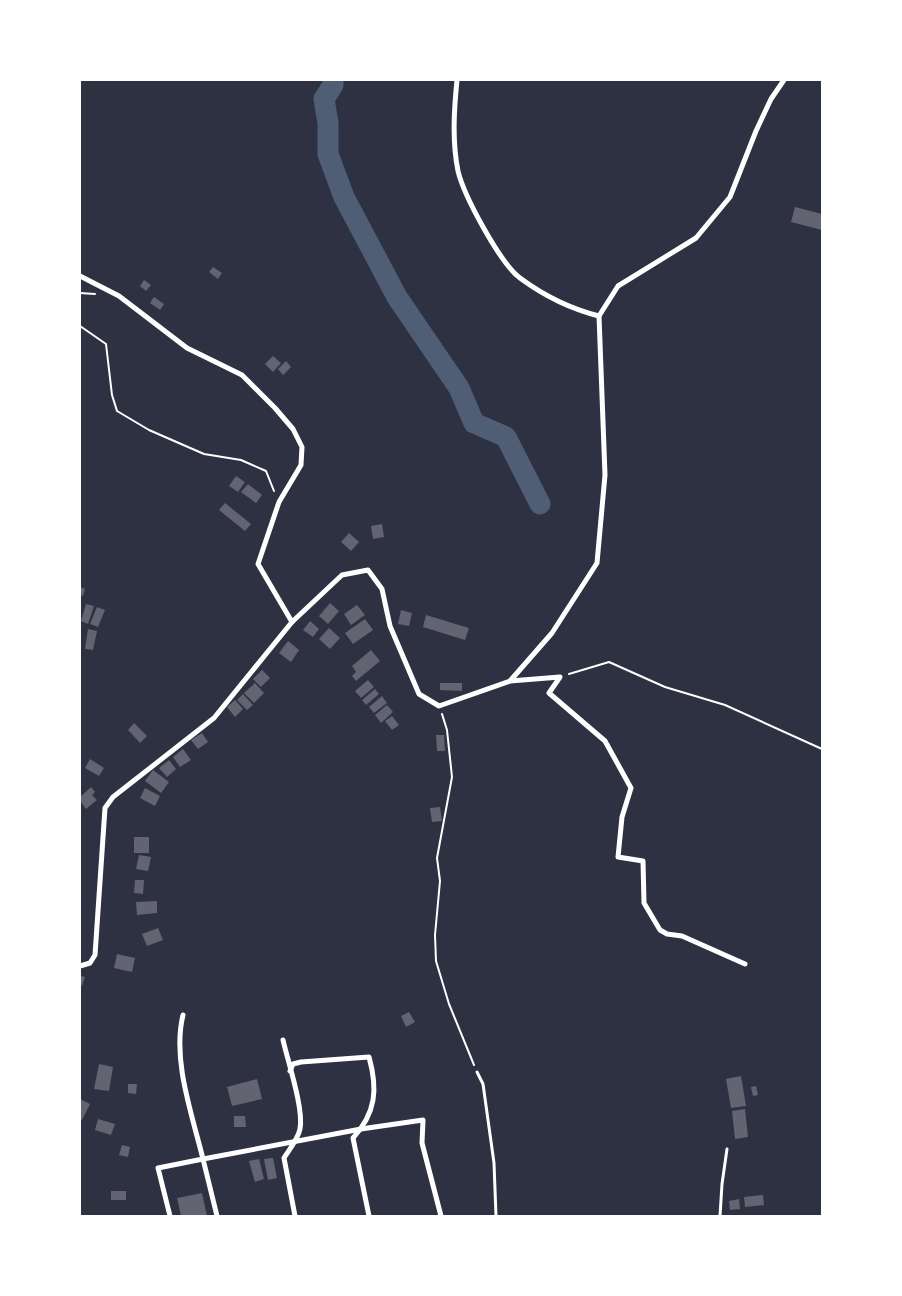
<svg xmlns="http://www.w3.org/2000/svg" width="902" height="1296" font-family="Overpass,sans-serif">
  <style>
    .lines { fill: none; stroke-linecap: round; stroke-linejoin: round }
    .river { stroke: #4f5d75; stroke-width: 21 }
    .building { fill: #626471 }
    .path { stroke: #fff; stroke-width: 2 }
    .service { stroke: #fff; stroke-width: 3 }
    .minor { stroke: #fff; stroke-width: 5 }
  </style>
  <rect width="100%" height="100%" fill="#2d3142"/>
  <g class="lines">
    <path class="river" d="M333,80V85L324,99L328,123V154L344,197L397,297L459,388L474,423L506,437L540,504"/>
  </g>
  <g class="building">
    <path d="M795,207L822,214V230L791,222Z"/>
    <path d="M213,267L222,273L218,279L209,272Z"/>
    <path d="M144,280L151,285L146,291L140,286Z"/>
    <path d="M154,297L164,304L160,310L150,303Z"/>
    <path d="M273,356L281,363L273,372L265,364Z"/>
    <path d="M286,361L291,367L283,375L278,369Z"/>
    <path d="M236,476L245,482L238,492L229,486Z"/>
    <path d="M248,484L262,495L256,503L241,492Z"/>
    <path d="M225,503L251,524L245,531L219,510Z"/>
    <path d="M382,524L384,537L373,539L371,526Z"/>
    <path d="M349,533L359,542L351,551L341,542Z"/>
    <path d="M80,587L85,589L83,596L80,595Z"/>
    <path d="M330,603L339,611L328,624L319,616Z"/>
    <path d="M86,604L94,606L88,624L81,621Z"/>
    <path d="M357,605L365,615L351,625L344,614Z"/>
    <path d="M97,607L105,610L98,627L90,624Z"/>
    <path d="M401,610L412,613L409,626L398,624Z"/>
    <path d="M426,615L469,628L465,640L423,627Z"/>
    <path d="M365,619L373,630L353,644L345,633Z"/>
    <path d="M310,621L319,629L313,637L303,630Z"/>
    <path d="M329,628L340,638L330,649L319,639Z"/>
    <path d="M88,629L97,631L93,650L85,649Z"/>
    <path d="M288,641L299,650L291,662L279,653Z"/>
    <path d="M371,650L380,661L356,681L352,676L356,672L352,666Z"/>
    <path d="M262,670L270,678L261,687L253,679Z"/>
    <path d="M368,680L374,687L361,698L355,691Z"/>
    <path d="M255,683L264,693L254,703L244,693Z"/>
    <path d="M440,683H462V691L440,690Z"/>
    <path d="M375,689L379,694L366,705L362,700Z"/>
    <path d="M243,694L253,705L247,710L237,700Z"/>
    <path d="M382,696L387,703L374,713L369,707Z"/>
    <path d="M235,700L243,709L235,717L227,707Z"/>
    <path d="M387,705L393,712L381,723L375,715Z"/>
    <path d="M392,716L399,725L392,730L385,721Z"/>
    <path d="M134,723L147,736L140,743L128,730Z"/>
    <path d="M202,733L208,742L198,749L191,740Z"/>
    <path d="M436,735H444L445,751H437Z"/>
    <path d="M183,749L191,760L180,767L173,757Z"/>
    <path d="M90,759L104,768L99,776L85,768Z"/>
    <path d="M169,760L176,769L167,777L159,768Z"/>
    <path d="M153,770L169,782L161,793L145,781Z"/>
    <path d="M91,787L95,792L92,795L97,800L86,809L80,801V797Z"/>
    <path d="M145,788L160,796L155,806L140,798Z"/>
    <path d="M440,807L442,821L432,822L430,808Z"/>
    <rect x="134" y="837" width="15" height="16"/>
    <path d="M139,855L151,857L148,871L136,869Z"/>
    <path d="M135,880H144L143,894L134,893Z"/>
    <path d="M157,901V913L137,915L136,902Z"/>
    <path d="M158,928L163,940L147,946L142,934Z"/>
    <path d="M117,954L135,958L132,972L114,968Z"/>
    <path d="M80,976L85,977L82,986L80,985Z"/>
    <path d="M409,1012L415,1022L406,1027L401,1016Z"/>
    <path d="M99,1064L113,1067L109,1091L94,1089Z"/>
    <path d="M741,1076L746,1106L731,1108L726,1079Z"/>
    <path d="M257,1079L262,1099L232,1106L227,1087Z"/>
    <path d="M128,1084H137L136,1094L128,1093Z"/>
    <path d="M756,1086L758,1095L753,1096L751,1087Z"/>
    <path d="M80,1099L90,1104L82,1120L80,1119Z"/>
    <path d="M745,1109L748,1137L735,1139L732,1111Z"/>
    <path d="M234,1116H245L246,1127H234Z"/>
    <path d="M98,1119L115,1124L111,1135L95,1130Z"/>
    <path d="M122,1145L130,1147L128,1157L119,1155Z"/>
    <path d="M273,1158L277,1178L268,1180L264,1159Z"/>
    <path d="M259,1159L264,1179L255,1182L249,1161Z"/>
    <rect x="111" y="1191" width="15" height="9"/>
    <path d="M202,1193L207,1216H181L177,1198Z"/>
    <path d="M763,1195L764,1205L745,1207L744,1197Z"/>
    <path d="M739,1199L740,1209L730,1210L729,1201Z"/>
  </g>
  <g class="lines">
    <g class="path">
      <path d="M80,293L95,294"/>
      <path d="M80,326L106,344L112,395L117,411L149,430L204,454L241,460L266,471L274,491"/>
      <path d="M569,674L609,662L665,687L725,705L822,749"/>
      <path d="M442,714L447,730L452,777L437,858L440,881L435,935L436,961L449,1004L474,1065"/>
    </g>
    <g class="service">
      <path d="M477,1072L483,1084L494,1163L496,1216"/>
      <path d="M720,1216L722,1184L727,1149"/>
    </g>
    <g class="minor">
      <path d="M457,80C454,110 452,141 458,171C464,196 500,263 520,278C543,295 571,309 599,316"/>
      <path d="M80,276L119,296L187,348L242,375L275,408L293,429L302,447L301,465L279,502L258,564L292,622"/>
      <path d="M510,681L560,677L549,693L605,741L631,788L622,817L618,857L643,861L644,903L660,930L667,934L682,936L745,964"/>
      <path d="M80,966L90,963L95,955L105,808L113,797L214,718L292,622L342,575L368,570L382,589L390,626L419,694L439,706L510,681L552,633L597,563L605,475L599,316L618,286L696,238L730,197L756,131L771,99L784,80"/>
      <path d="M283,1040C288,1062 304,1109 300,1129C298,1139 289,1150 284,1158L295,1216"/>
      <path d="M290,1071L293,1064L301,1062L369,1057C378,1089 376,1113 353,1138L369,1216"/>
      <path d="M170,1216L158,1168L203,1159C192,1114 172,1060 183,1015"/>
      <path d="M217,1216L203,1159L361,1129L423,1120L422,1143L441,1216"/>
    </g>
  </g>
  <rect width="902" height="1296" fill="none" stroke="#ffffff" stroke-width="162"/>
</svg>
